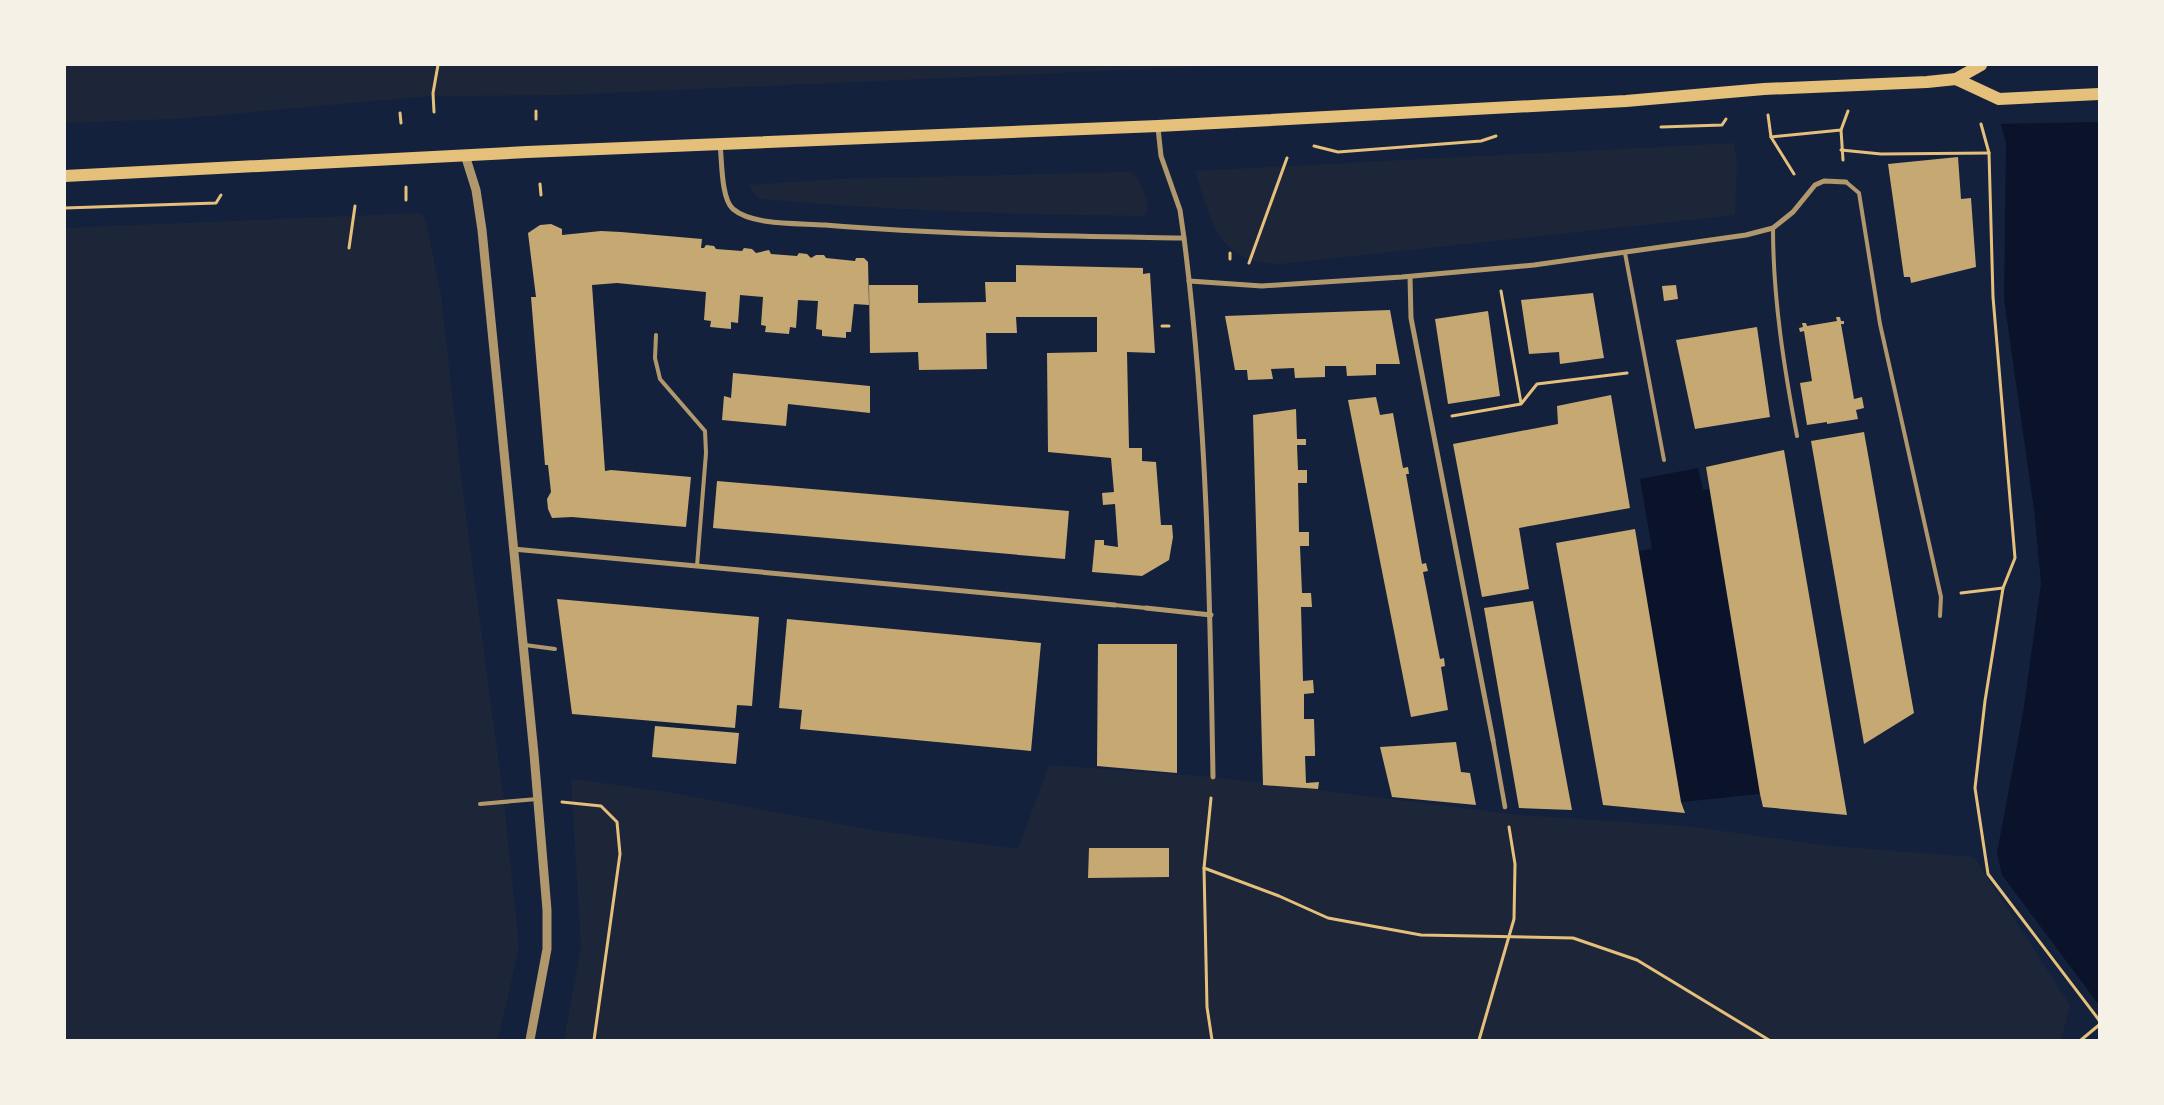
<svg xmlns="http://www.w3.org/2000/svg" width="2164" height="1105" font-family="'Noto Sans',sans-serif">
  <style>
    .green { fill: #1d2539 }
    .water { fill: #0b132b }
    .pier { fill: #14213d }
    .building { fill: #c6a872 }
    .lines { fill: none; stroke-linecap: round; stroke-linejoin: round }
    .path { stroke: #e5c07b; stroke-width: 3 }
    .service { stroke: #b1986c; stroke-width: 4 }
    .pedestrian { stroke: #b1986c; stroke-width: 4.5 }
    .minor { stroke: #b1986c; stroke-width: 5 }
    .tertiary { stroke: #b1986c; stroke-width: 9 }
    .primary { stroke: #e5c07b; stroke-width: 12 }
  </style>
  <rect width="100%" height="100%" fill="#14213d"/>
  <g class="green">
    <path d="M65,65H1238L563,95L430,96L174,119L65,123Z"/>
    <path d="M1734,143L1737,164L1735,215L1280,264C1217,264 1211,219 1195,171Z"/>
    <path d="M1131,172C1140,177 1150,204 1147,214L1143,216C1015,215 887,210 759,199L748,185L839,179Z"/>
    <path d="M420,213L426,221L441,295L464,502L504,802L519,947L498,1040H65V228Z"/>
    <path d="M1049,765L1213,777L1519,815L1685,826L1831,846L1974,857L2070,1005L2061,1040H564L581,947L571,779L668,792L872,830L1018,849Z"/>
  </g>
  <g class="water">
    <path d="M1984,65H2099V1005L2002,875L1997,853L2023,713L2041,583L2034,510L2004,299L2006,143Z"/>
    <path d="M1698,468L1703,490L1709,489L1760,794L1681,802L1639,551L1652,549L1640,479Z"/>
  </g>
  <path class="pier" d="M1982,65H2099V122L1998,124Z"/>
  <g class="building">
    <path d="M1958,157L1961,199L1971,198L1976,267L1911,283L1910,277H1904L1888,164Z"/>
    <path d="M551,224L562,229V235L601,231L621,232L702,239L701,248H704L706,245L714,246L716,249L742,251L744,248L752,249L756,253L769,250L771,254L797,256L799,253L807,254L811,258L816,255H824L826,258L855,261L856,258H864L868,262L869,305L854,304L851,332H846V338L822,336V330L816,329L818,301L798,300L796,328L790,327L789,334L765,332L766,326L761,325L763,297L740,295L738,323L731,322V329L710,327L711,321L704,320L706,292L617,283L592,285L605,471L611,470L691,477L686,527L572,517L552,518L548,509L547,499L551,492L548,465H545L531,297H536L528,233L540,225Z"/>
    <path d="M1016,265L1143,268V274L1150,273L1155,353L1127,352L1129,448H1142V461L1156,462L1161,525H1172L1173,537L1169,560L1142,576L1092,572L1095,540H1104V545L1118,547L1115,504L1103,505L1102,493L1114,492L1111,458L1048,452L1047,353L1097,352V317H1016L1017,333H986L987,369L919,370L918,352L870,353L869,285H918V303L986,302L985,282H1016Z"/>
    <path d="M1676,285L1678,299L1664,301L1662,286Z"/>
    <path d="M1593,293L1604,358L1560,364L1559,352L1529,354L1521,300Z"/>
    <path d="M1390,310L1400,364H1376V375L1347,376L1346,366H1325V377L1295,378L1294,368L1271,369L1273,379L1248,380L1247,370H1235L1225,316Z"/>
    <path d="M1488,311L1500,396L1448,404L1435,319Z"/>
    <path d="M1836,317H1840L1841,321H1844V324H1841L1854,399L1862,397L1864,408L1856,410L1858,419L1827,424V422L1807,425L1800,383L1812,381L1804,331L1800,332L1799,328L1803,327L1802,323H1806L1807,326L1837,321Z"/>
    <path d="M1757,327L1770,417L1695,429L1676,340Z"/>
    <path d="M733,373L870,386V413L788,404L786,426L722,420L724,396L731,398Z"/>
    <path d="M1611,395L1630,508L1519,528L1529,589L1482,597L1453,444L1558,424L1557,406Z"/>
    <path d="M1376,397L1380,415L1393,413L1403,468L1408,467L1409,474H1406L1422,564L1426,563L1428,571L1423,572L1440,659L1444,658L1445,666L1441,667L1448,710L1411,717L1348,400Z"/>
    <path d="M1296,409L1297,439H1306V445H1297L1298,470H1307V483H1298L1299,532H1309V546H1300L1302,593H1311L1312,607H1301L1303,681L1313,680L1314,693L1304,694V719H1314L1315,750V756H1305L1306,783L1319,782L1318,789L1263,785L1253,415Z"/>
    <path d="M1864,432L1914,713L1864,744L1811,441Z"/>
    <path d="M1784,450L1847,815L1763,807L1760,794L1706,467Z"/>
    <path d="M717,481L1069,511L1065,559L713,528Z"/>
    <path d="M1635,529L1681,802L1685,813L1603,805L1556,543Z"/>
    <path d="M557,599L759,617L752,706L737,705L735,728L572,714Z"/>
    <path d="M1533,601L1538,628L1572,810L1519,808L1484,608Z"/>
    <path d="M787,619L1041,643L1031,751L800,729L802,710L779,708Z"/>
    <path d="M1098,644H1177V773L1097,766Z"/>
    <path d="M655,726L739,733L736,764L652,757Z"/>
    <path d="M1456,742L1461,772L1470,773L1476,805L1392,797L1380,747Z"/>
    <path d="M1089,848H1169V877L1088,878Z"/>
  </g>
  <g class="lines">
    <g class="path">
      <path d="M536,111V119"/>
      <path d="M434,112L433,93L438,65"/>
      <path d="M400,113L401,123"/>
      <path d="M1768,115L1771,137L1794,174"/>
      <path d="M1981,124L1989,153L1993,297L2015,558L2003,588L1985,701L1975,788L1988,874L2099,1020"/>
      <path d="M1661,127L1722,125L1726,119"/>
      <path d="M1771,137L1841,130"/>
      <path d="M1314,146L1338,152L1481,141L1496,136"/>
      <path d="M1841,150L1881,154L1989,153"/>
      <path d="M1843,160L1841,130L1848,111"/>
      <path d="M540,184L541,195"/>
      <path d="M406,200V187"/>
      <path d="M65,208L216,203L221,195"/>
      <path d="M349,248L355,206"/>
      <path d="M1230,259V253"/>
      <path d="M1249,263L1287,158"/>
      <path d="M1501,291L1521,403"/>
      <path d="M1162,326H1169"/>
      <path d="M1452,416L1521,404L1537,384L1627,373"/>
      <path d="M1961,593L2003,588"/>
      <path d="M1211,798L1204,868L1207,1007L1212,1040"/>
      <path d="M562,802L601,806L617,822L620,854L594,1040"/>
      <path d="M1204,868L1279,896L1328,918L1421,935L1573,938L1637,960L1769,1040"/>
      <path d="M1479,1040L1514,919L1515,864L1509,827"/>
      <path d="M2081,1040L2099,1025"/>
    </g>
    <g class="service">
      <path d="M1846,182L1859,193L1880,324L1941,597L1940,616"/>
      <path d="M1773,228C1773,298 1784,368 1797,436"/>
      <path d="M1625,253L1664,460"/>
      <path d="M656,335L655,358L660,379L705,431L706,453L697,566"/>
      <path d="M1115,605L1146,608"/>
      <path d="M525,645L555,649"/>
      <path d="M480,804L537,799"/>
    </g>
    <path class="pedestrian" d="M1493,740L1505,807"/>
    <g class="minor">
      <path d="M1158,128L1161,156L1180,210L1184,238C1207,417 1210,598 1213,777"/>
      <path d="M720,144C722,160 721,199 733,209C753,226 800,223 825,225C945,235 1064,236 1184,238"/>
      <path d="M1410,277L1411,318L1493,740"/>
      <path d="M1189,281L1262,286L1402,277L1534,265L1746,235L1773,228L1793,212L1815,185L1824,181L1846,182"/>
      <path d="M513,549L1115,605"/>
      <path d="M1146,608L1211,615"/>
    </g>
    <path class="tertiary" d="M465,155L476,190L482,230L534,754L547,910V949L530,1040"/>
    <g class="primary">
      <path d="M1956,79L1999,99L2099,94"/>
      <path d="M65,176L527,152L1158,126L1626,101L1764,89L1927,82L1956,79L1981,65"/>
    </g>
  </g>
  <rect width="2164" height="1105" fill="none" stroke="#f6f1e7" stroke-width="132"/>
</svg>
